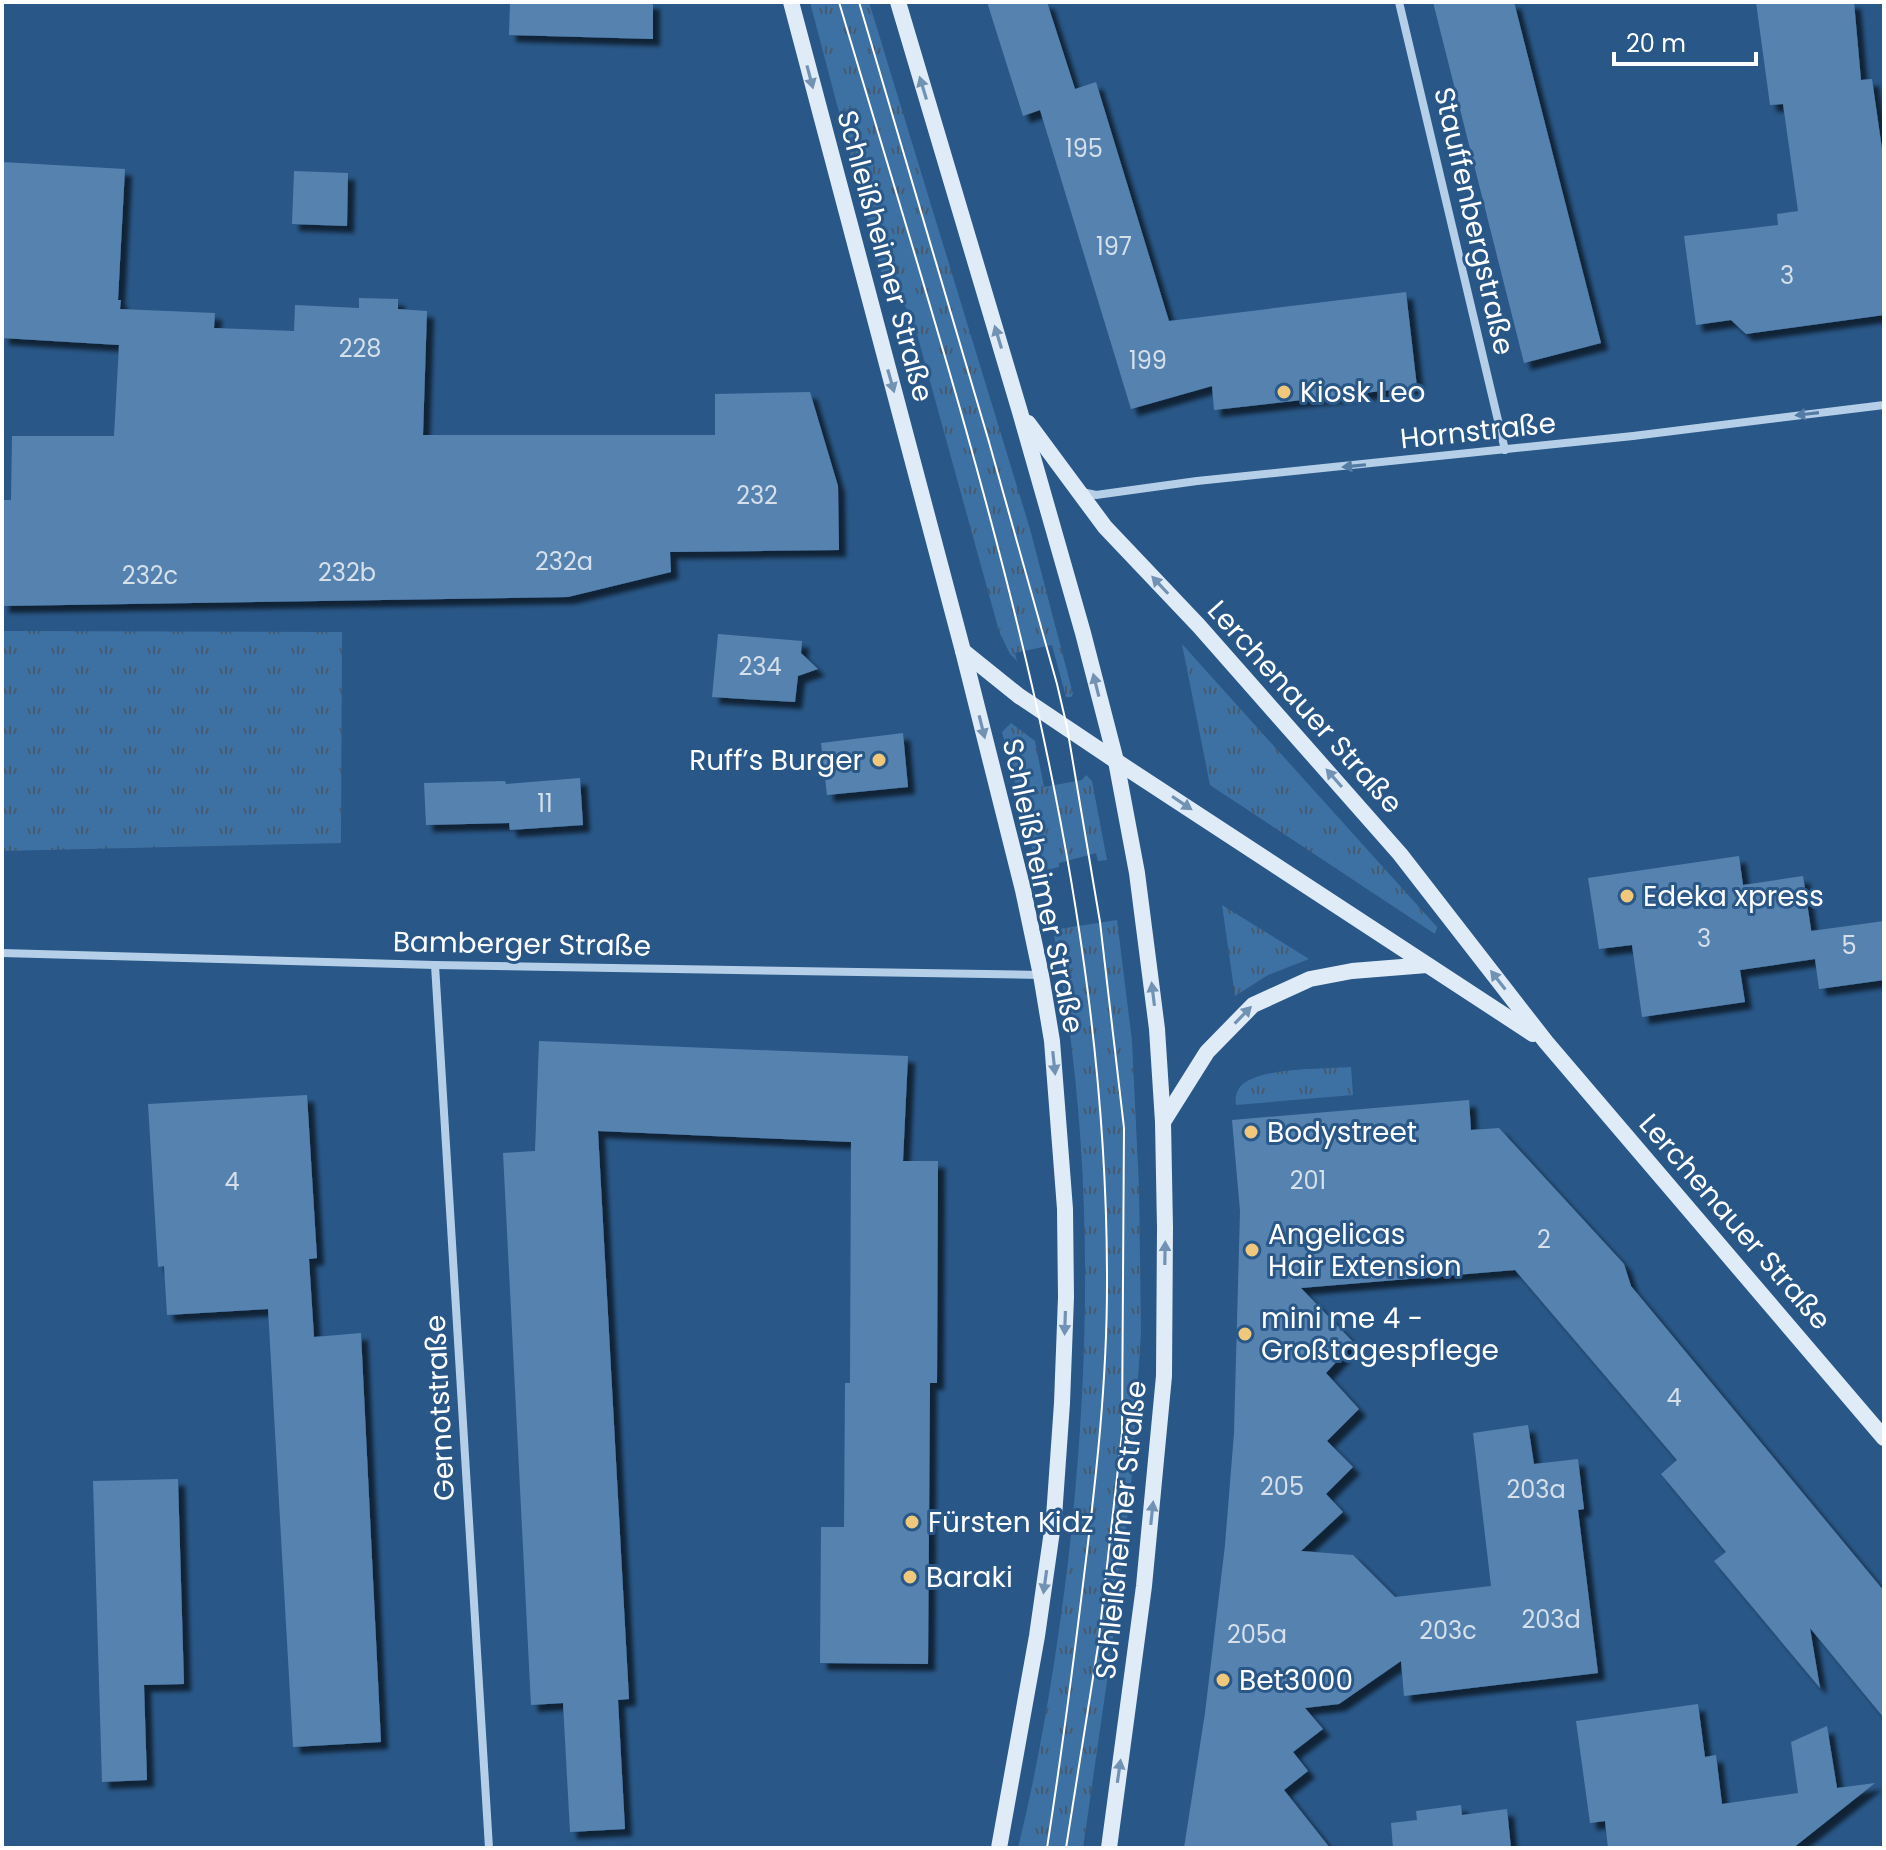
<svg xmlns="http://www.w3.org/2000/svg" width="1886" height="1850" font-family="Poppins,sans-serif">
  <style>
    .grass { fill: url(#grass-tufts) }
    .building { fill: #5682b0; filter: url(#shadow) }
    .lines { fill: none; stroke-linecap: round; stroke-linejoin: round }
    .minor { stroke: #b5cfe8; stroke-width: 8 }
    .secondary { stroke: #dfebf7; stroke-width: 16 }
    .tram { stroke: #fff; stroke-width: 2 }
    .oneway { fill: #7292b4 }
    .oneway2 { fill: #537ba4 }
    .poi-dot { fill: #efc87c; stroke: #295787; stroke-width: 3 }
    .labels { text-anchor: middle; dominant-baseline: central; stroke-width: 6; stroke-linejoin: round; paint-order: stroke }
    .number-label { font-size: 24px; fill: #d5e0eb }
    .street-label { font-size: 28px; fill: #fff; stroke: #295787 }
    .poi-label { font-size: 28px; fill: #fff; stroke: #295787; text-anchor: start }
  </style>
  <defs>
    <pattern id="grass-tufts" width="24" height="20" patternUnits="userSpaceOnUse" patternTransform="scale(2)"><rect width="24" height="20" fill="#3e71a3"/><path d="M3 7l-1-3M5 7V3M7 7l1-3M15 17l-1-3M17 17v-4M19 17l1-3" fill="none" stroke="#465b6f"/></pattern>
    <filter id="shadow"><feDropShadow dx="7" dy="7" stdDeviation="2" flood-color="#0009"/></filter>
  </defs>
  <rect width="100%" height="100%" fill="#295787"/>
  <g class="grass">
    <path d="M810,2H869L1030,529L1073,694L1071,697H1066L1052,645L1015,653L1017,661L1010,654L999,631L912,316L881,272Z"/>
    <path d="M2,631L342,632L341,843L2,851Z"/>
    <path d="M1182,644L1437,927L1435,934L1210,785Z"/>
    <path d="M1011,723L1035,741L1044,787L1082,780L1086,775L1092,781L1107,860L1098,861L1096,853L1059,863V867L1038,872L1002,732Z"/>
    <path d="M1222,905L1309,959L1268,975L1235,996Z"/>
    <path d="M1117,920L1132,1041L1139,1188L1141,1333L1131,1485L1113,1639L1083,1848H1018C1041,1754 1056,1659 1068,1562C1092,1353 1094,1137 1053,930Z"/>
    <path d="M1351,1067L1353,1095L1236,1105C1235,1098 1236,1092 1240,1087C1256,1067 1326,1069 1351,1067Z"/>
  </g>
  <g class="building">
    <path d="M510,2H653V39L509,35Z"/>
    <path d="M987,2H1047L1075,89L1096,82L1169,321L1406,292L1417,387L1214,410L1212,386L1131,409L1040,110L1023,116Z"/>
    <path d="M1433,2H1514L1601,343L1524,363Z"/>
    <path d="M1756,2H1854L1861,80L1872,79L1884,163V315L1746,334L1731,320L1696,325L1684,236L1778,225L1777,214L1798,211L1783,104L1770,105Z"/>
    <path d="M2,162L125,169L118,300H121L120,309L215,313L214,328L294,331L295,305L359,308V298L398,299V309L427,311L423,435H715V394L810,392L838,486L839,550L670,552L671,572L568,597L2,606V500H11L12,436H114L119,345L2,338Z"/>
    <path d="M294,171L348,173L347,226L292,224Z"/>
    <path d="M718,634L802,641L801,653L818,669L798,676L795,702L712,697Z"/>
    <path d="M903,733L908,787L827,795L821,743Z"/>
    <path d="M580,778L583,825L510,830L509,823L426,825L424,783L505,781L506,784Z"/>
    <path d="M1739,856L1743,885L1803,876L1814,949L1811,931L1884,921V980L1819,989L1815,959L1740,970L1745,1002L1642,1017L1632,945L1599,949L1588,878Z"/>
    <path d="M539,1041L908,1056L903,1161H938L937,1383H930L928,1664L820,1663L821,1527H844L845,1383H850L851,1142L598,1131L629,1699L618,1700L625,1829L570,1832L563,1703L531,1705L503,1153L535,1151Z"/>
    <path d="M307,1095L317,1258L309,1259L314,1337L361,1333L381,1742L293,1747L268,1309L167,1315L164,1266L158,1267L148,1104Z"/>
    <path d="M1469,1100L1471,1130L1499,1128L1624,1264L1631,1286L1884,1591V1718L1810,1628L1820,1688L1714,1561L1726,1552L1661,1474L1677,1460L1515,1270L1301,1288L1354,1343L1326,1373L1359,1409L1327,1441L1353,1467L1326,1494L1343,1512L1301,1551L1353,1555L1395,1597L1491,1586L1473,1433L1528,1425L1534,1464L1578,1459L1584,1509L1578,1510L1598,1673L1404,1696L1401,1661L1339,1704L1305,1708L1323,1729L1293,1752L1308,1771L1284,1790L1330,1848H1184L1205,1713L1225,1545L1234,1433L1240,1211L1232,1120Z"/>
    <path d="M178,1479L184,1684L144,1685L147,1780L102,1782L93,1481Z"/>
    <path d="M1698,1704L1705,1757L1716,1755L1722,1804L1798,1793L1791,1742L1827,1726L1837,1788L1875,1783L1793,1848H1608L1605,1821L1590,1823L1576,1721Z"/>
    <path d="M1461,1805L1462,1815L1507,1809L1511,1848H1393L1391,1823L1417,1820L1416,1811Z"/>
  </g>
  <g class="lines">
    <g class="minor">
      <path d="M1399,2L1505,450"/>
      <path d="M1082,492L1096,495L1197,481L1633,436L1884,405"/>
      <path d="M2,953L435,965L1041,975"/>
      <path d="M435,965L489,1848"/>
    </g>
    <g class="secondary">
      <path d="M791,2L963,651L1023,890L1041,975L1052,1041L1065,1209L1066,1297L1062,1403L1054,1517L1037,1636L999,1848"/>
      <path d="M898,2L1020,412L1083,633L1116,761L1137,873L1157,1029L1163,1122L1165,1228L1164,1376L1144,1586L1109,1848"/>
      <path d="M1028,423L1105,527L1199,626L1400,854L1546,1042L1884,1438"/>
      <path d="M963,651L1019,696L1116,761L1533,1034"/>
      <path d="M1163,1122L1207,1052L1253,1005L1310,979L1352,971L1427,965"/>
    </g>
    <g class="tram">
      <path d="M839,2C963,420 1108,843 1107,1284C1107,1382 1096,1479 1084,1576C1073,1667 1061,1758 1047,1848"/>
      <path d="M859,2L989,442L1057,684L1067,727L1100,922L1124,1128L1122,1433L1098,1646L1066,1848"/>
    </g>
  </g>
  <defs><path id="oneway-solid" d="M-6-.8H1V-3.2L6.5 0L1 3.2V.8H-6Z" transform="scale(2)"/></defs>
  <g class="oneway">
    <use href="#oneway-solid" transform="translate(810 77) rotate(75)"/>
    <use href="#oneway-solid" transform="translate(923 88) rotate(-107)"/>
    <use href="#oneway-solid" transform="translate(998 337) rotate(-107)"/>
    <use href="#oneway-solid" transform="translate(891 381) rotate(74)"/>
    <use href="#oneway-solid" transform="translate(1160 585) rotate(-133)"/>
    <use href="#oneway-solid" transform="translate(1096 685) rotate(-104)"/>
    <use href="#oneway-solid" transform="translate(982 727) rotate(76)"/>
    <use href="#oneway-solid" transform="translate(1334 778) rotate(-131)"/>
    <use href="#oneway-solid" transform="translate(1182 803) rotate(34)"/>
    <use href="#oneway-solid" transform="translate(1498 980) rotate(-128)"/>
    <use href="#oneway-solid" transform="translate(1153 994) rotate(-97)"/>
    <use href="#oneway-solid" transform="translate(1243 1015) rotate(-46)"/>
    <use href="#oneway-solid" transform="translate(1054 1063) rotate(84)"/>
    <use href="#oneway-solid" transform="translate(1165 1253) rotate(-89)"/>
    <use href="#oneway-solid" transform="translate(1065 1323) rotate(92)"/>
    <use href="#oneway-solid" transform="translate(1152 1513) rotate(-84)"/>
    <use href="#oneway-solid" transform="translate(1045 1582) rotate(98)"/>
    <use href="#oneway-solid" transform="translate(1119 1771) rotate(-82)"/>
  </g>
  <g class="oneway2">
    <use href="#oneway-solid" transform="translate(1807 414) rotate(173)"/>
    <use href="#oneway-solid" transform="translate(1354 466) rotate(174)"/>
  </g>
  <g class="poi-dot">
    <circle cx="1284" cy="392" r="8"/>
    <circle cx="879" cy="760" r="8"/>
    <circle cx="1627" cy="896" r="8"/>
    <circle cx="1251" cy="1132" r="8"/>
    <circle cx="1252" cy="1250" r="8"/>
    <circle cx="1245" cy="1334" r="8"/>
    <circle cx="912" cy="1522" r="8"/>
    <circle cx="910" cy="1577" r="8"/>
    <circle cx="1223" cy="1680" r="8"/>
  </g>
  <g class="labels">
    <g class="number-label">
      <text x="1084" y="148">195</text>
      <text x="1114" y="246">197</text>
      <text x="1787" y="275">3</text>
      <text x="360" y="348">228</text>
      <text x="1148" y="360">199</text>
      <text x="757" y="495">232</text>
      <text x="564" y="561">232a</text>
      <text x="347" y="572">232b</text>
      <text x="150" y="575">232c</text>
      <text x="760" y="666">234</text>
      <text x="545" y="803">11</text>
      <text x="1704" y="938">3</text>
      <text x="1849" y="945">5</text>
      <text x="1308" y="1180">201</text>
      <text x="232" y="1181">4</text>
      <text x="1544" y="1239">2</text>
      <text x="1674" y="1397">4</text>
      <text x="1282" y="1486">205</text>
      <text x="1536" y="1489">203a</text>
      <text x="1551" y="1619">203d</text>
      <text x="1448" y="1630">203c</text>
      <text x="1257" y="1634">205a</text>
    </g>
    <g class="street-label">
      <text transform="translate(1474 221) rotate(77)">Stauffenbergstraße</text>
      <text transform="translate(885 256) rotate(75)">Schleißheimer Straße</text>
      <text transform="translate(1478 431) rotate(-6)">Hornstraße</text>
      <text transform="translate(1305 707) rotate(48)">Lerchenauer Straße</text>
      <text transform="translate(1043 886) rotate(78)">Schleißheimer Straße</text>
      <text transform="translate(522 944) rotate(1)">Bamberger Straße</text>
      <text transform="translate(1735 1222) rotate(49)">Lerchenauer Straße</text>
      <text transform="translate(440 1408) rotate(-93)">Gernotstraße</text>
      <text transform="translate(1121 1530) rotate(-84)">Schleißheimer Straße</text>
    </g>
    <g class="poi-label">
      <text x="1300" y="392">Kiosk Leo</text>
      <text x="863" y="760" text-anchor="end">Ruff’s Burger</text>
      <text x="1643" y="896">Edeka xpress</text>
      <text x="1267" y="1132">Bodystreet</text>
      <text x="1268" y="1234">Angelicas<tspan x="1268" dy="32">Hair Extension</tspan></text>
      <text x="1261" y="1318">mini me 4 -<tspan x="1261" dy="32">Großtagespflege</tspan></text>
      <text x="928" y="1522">Fürsten Kidz</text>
      <text x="926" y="1577">Baraki</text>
      <text x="1239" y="1680">Bet3000</text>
    </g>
  </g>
  <rect width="1886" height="1850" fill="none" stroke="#ffffff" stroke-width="8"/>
  <path d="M1614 52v12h142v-12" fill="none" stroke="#ffffff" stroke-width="4"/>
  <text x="1626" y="52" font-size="24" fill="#ffffff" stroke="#295787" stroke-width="6" paint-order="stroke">20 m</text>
</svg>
